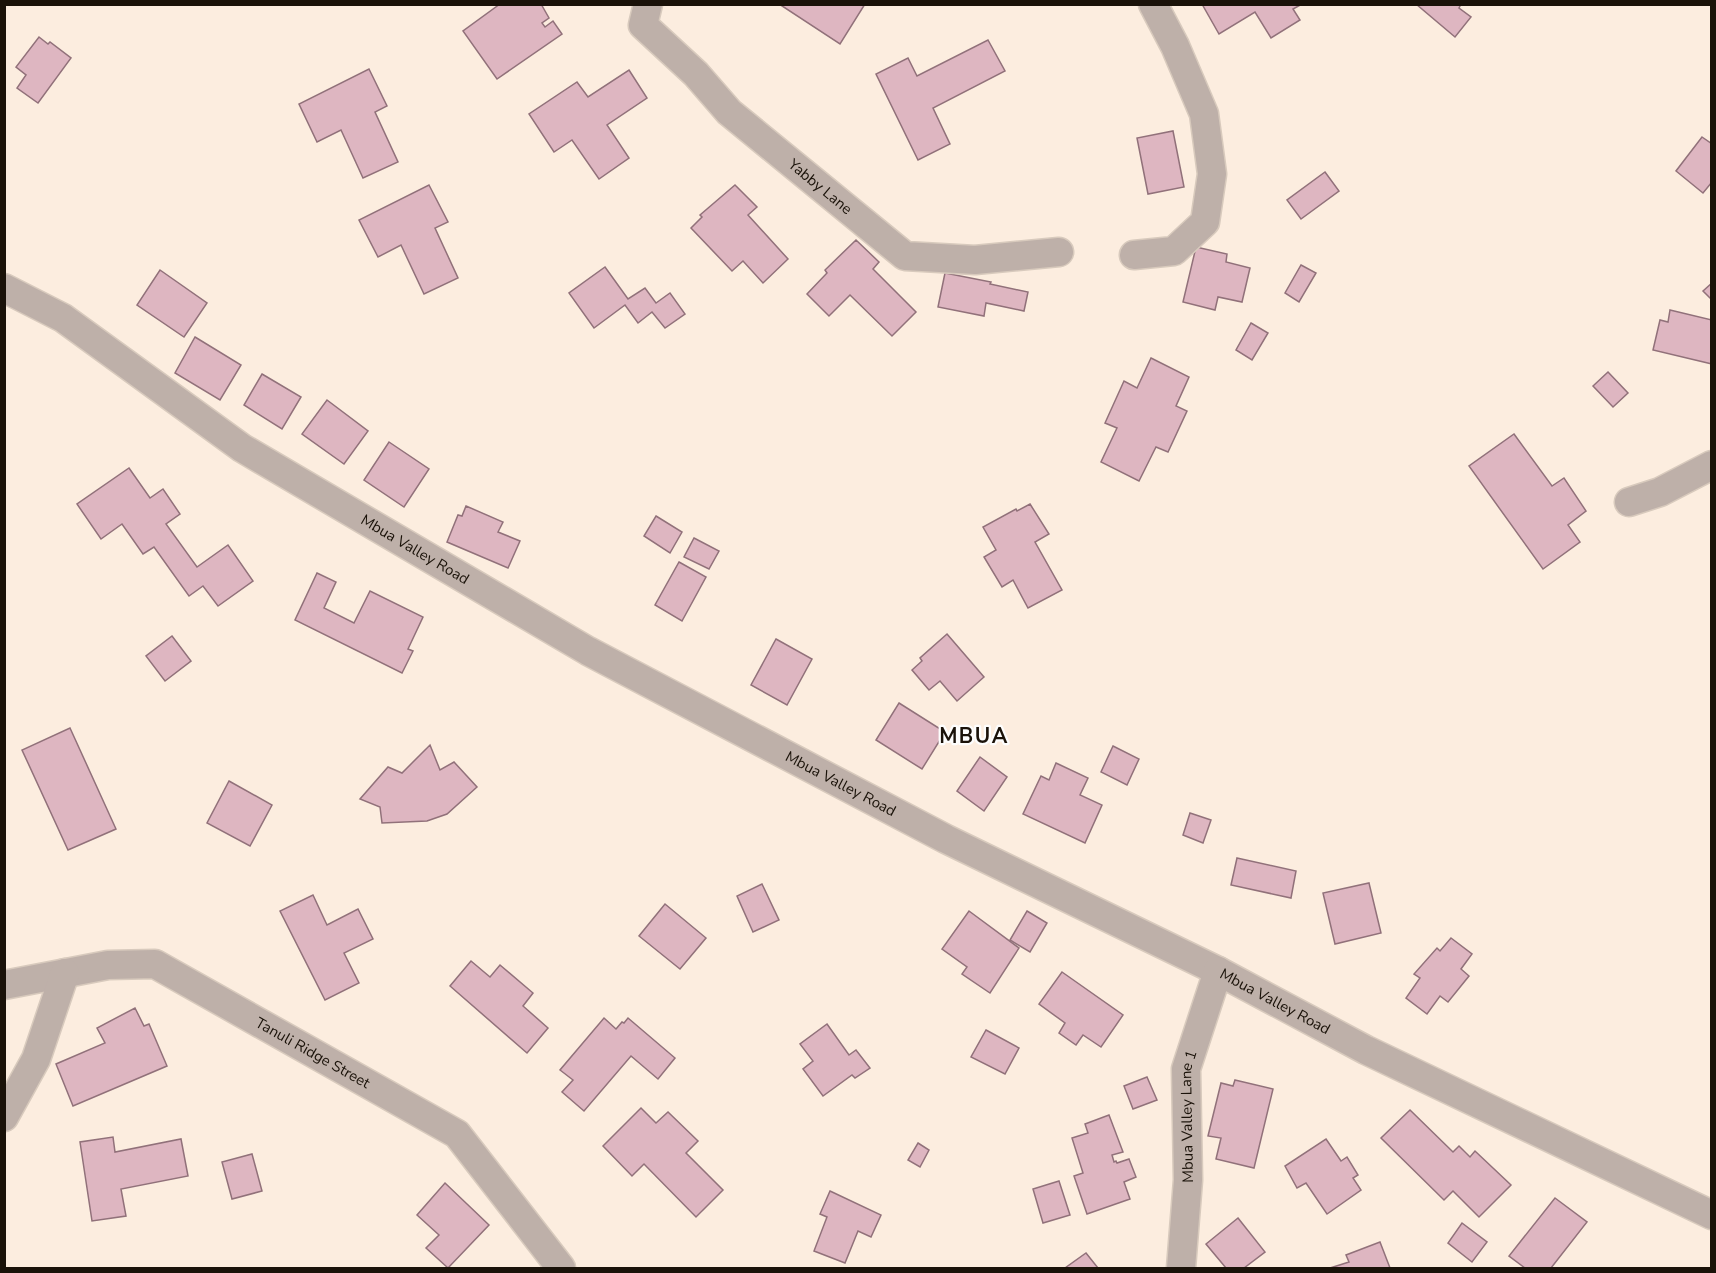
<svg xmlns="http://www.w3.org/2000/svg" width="1716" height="1273" font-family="'Nunito Sans',sans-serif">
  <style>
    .building { fill: #deb6c1; stroke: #91717a; stroke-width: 1.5 }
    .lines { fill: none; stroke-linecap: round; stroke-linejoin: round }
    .street-casing { stroke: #d8cabd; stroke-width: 31 }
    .street { stroke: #beb0a9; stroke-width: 28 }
    .labels { text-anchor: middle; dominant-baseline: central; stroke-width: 4.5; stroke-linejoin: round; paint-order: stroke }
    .street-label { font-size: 15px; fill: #1a1209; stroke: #fdfdfd }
    .district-label { font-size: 21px; font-weight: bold; letter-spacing: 1.5px; fill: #1a1209; stroke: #fdfdfd }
  </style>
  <rect width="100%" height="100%" fill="#fceddf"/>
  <g class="building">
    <path d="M500,4H541L549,18L542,23L545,27L553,21L562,34L497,79L463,31Z"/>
    <path d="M779,4H865L840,44Z"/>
    <path d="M1202,4L1258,5L1302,4L1293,9L1300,20L1271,38L1255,12L1219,34Z"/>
    <path d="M1416,4H1461L1459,8L1471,17L1455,37Z"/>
    <path d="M39,37L48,44L50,42L71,58L38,103L17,88L26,75L16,67Z"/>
    <path d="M988,40L1005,71L933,108L950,144L918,160L876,74L908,58L917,76Z"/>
    <path d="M369,69L387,106L375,112L398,162L363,178L341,130L317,142L299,104Z"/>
    <path d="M629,70L647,98L607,125L629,158L599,179L572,140L554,152L529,114L577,82L588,97Z"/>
    <path d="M1173,131L1184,187L1148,194L1137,138Z"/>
    <path d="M1702,137L1712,144V182L1703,193L1676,171Z"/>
    <path d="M1325,172L1339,191L1301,219L1287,200Z"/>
    <path d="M429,185L448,222L435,228L458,278L424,294L401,245L378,257L359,220Z"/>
    <path d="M735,185L757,207L748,215L788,259L763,283L743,261L732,271L691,228L702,217L700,215Z"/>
    <path d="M856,240L879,262L873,269L916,312L892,336L850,295L829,316L807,294L827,273L825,270Z"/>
    <path d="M1196,247L1227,254L1226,262L1250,268L1242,302L1218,297L1215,310L1183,302Z"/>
    <path d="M1301,265L1316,273L1299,302L1285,293Z"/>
    <path d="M605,267L628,299L645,288L656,303L670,293L685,314L665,328L652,312L638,323L625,305L594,328L569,293Z"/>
    <path d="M160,270L207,303L184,337L137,305Z"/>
    <path d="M945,273L991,282L990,284L1028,292L1024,311L986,303L984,316L938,307Z"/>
    <path d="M1712,283V300L1703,291Z"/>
    <path d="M1670,310L1712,320V364L1653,350L1660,320L1668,322Z"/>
    <path d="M1251,323L1268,333L1252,360L1236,350Z"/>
    <path d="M195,337L241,365L220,400L175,373Z"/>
    <path d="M1151,358L1189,377L1176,406L1187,411L1168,452L1156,447L1139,481L1101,462L1117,428L1105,423L1124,381L1137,388Z"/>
    <path d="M1608,372L1628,393L1613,407L1593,386Z"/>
    <path d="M262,374L301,397L282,429L244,405Z"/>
    <path d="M327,400L368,431L344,464L302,434Z"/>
    <path d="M1514,434L1552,486L1564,478L1586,511L1568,525L1580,542L1543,569L1469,466Z"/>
    <path d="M389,442L429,469L404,507L364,480Z"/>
    <path d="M129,468L150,498L163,489L180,514L166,524L197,567L228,545L253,581L218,606L203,586L189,596L154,547L143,554L122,524L101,539L77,504Z"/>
    <path d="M1030,504L1049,534L1035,542L1062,590L1028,608L1013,580L1002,587L984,557L996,550L983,527L1016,509L1017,511Z"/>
    <path d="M466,506L503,522L498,532L520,541L508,568L447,542L458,515L462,516Z"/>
    <path d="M656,516L682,532L670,553L644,536Z"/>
    <path d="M694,538L719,551L709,569L684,557Z"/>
    <path d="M679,562L706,577L682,621L655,605Z"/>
    <path d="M317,573L336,582L324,608L354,623L370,591L423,617L408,649L413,651L402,673L295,620Z"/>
    <path d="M947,634L984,677L957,701L940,681L929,690L912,670L922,661L920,658Z"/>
    <path d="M172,636L191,661L165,681L146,656Z"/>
    <path d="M776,639L812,659L787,705L751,685Z"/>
    <path d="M899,703L945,732L922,769L876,740Z"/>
    <path d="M70,728L116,829L68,850L22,750Z"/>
    <path d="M430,745L440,770L454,762L477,787L447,814L427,821L382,823L380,807L360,799L388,767L402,773Z"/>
    <path d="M1113,746L1139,759L1127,785L1101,772Z"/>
    <path d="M980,757L1007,777L984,811L957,791Z"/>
    <path d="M1056,763L1088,778L1080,795L1102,805L1085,843L1023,814L1041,776L1049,780Z"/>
    <path d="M229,781L272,805L250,846L207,823Z"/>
    <path d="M1190,813L1211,820L1203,843L1183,835Z"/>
    <path d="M1237,858L1296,871L1291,898L1231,885Z"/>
    <path d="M1369,883L1381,933L1335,944L1323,893Z"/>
    <path d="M762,884L779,920L753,932L737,896Z"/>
    <path d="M313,895L327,925L358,909L373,939L344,953L359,983L325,1000L280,911Z"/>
    <path d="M665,904L706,938L680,969L639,936Z"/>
    <path d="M969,911L1019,948L990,993L962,974L967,967L942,949Z"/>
    <path d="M1027,911L1047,923L1030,952L1010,940Z"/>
    <path d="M1451,938L1472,954L1461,969L1469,976L1448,1002L1440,996L1427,1014L1406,998L1420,978L1414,974L1437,948L1440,951Z"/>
    <path d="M471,961L490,977L500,965L533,993L523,1006L548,1028L527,1053L450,986Z"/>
    <path d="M1062,972L1123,1015L1101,1047L1083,1035L1076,1045L1059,1033L1065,1023L1039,1004Z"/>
    <path d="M135,1008L144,1026L149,1024L167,1066L73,1106L56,1064L105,1043L97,1028Z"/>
    <path d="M604,1018L616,1029L622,1022L624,1023L628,1018L675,1058L658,1079L631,1056L584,1111L562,1092L573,1080L560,1070Z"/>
    <path d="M827,1024L849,1055L856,1050L870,1068L855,1078L852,1075L823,1096L803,1069L813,1061L800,1044Z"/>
    <path d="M986,1030L1019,1048L1005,1074L971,1057Z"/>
    <path d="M1147,1077L1157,1100L1133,1109L1124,1086Z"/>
    <path d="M1235,1080L1273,1089L1254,1168L1216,1159L1221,1138L1208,1136L1221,1083L1233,1086Z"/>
    <path d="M641,1108L656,1123L668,1112L698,1141L686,1153L723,1190L696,1217L644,1164L632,1176L603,1146Z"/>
    <path d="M1410,1110L1453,1152L1459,1146L1470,1157L1475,1151L1511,1185L1479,1217L1453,1191L1444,1200L1381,1138Z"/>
    <path d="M1109,1115L1123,1152L1112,1155L1114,1162L1116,1161L1117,1163L1129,1159L1136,1177L1124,1182L1130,1199L1087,1214L1074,1176L1083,1173L1072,1138L1088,1133L1085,1124Z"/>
    <path d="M113,1137L115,1152L181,1139L188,1176L121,1189L126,1216L92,1221L80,1142Z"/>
    <path d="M1326,1139L1341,1161L1347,1157L1358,1175L1353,1178L1361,1190L1327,1214L1306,1183L1297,1188L1285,1166Z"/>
    <path d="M918,1143L929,1150L920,1167L908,1160Z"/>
    <path d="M252,1154L262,1191L232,1199L222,1162Z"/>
    <path d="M1059,1181L1070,1215L1043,1223L1033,1189Z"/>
    <path d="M445,1183L489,1225L448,1268L426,1248L439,1235L417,1215Z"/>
    <path d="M830,1191L881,1215L871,1237L858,1231L845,1263L814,1251L827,1217L820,1214Z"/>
    <path d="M1555,1198L1587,1222L1551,1268H1525L1509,1256Z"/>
    <path d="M1238,1218L1265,1252L1244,1268H1226L1206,1244Z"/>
    <path d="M1462,1223L1487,1242L1472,1262L1448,1243Z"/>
    <path d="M1380,1242L1390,1268H1330L1349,1262L1346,1255Z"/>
    <path d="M1086,1253L1098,1268H1065Z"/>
  </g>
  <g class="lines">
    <g class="street-casing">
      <g id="street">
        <path id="s1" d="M648,4L643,25L696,74L729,112L905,256L975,260L1059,252"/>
        <path d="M1134,255L1174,251L1205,222L1212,174L1204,114L1175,46L1153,4"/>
        <path id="s2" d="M4,288L63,318L242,448L588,651L946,839L1218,971L1366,1050L1712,1215"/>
        <path d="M1629,502L1660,492L1712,465"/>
        <path id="s3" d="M4,985L108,965L155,964L457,1134L561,1268"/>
        <path d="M4,1117L36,1059L65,973"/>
        <path id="s4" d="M1181,1268L1188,1180L1186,1069L1218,971"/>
      </g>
    </g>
    <use href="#street" class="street"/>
  </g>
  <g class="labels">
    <g class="street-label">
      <text stroke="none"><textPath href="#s1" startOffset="262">Yabby Lane</textPath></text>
      <text stroke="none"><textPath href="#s2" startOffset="488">Mbua Valley Road</textPath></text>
      <text stroke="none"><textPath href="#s2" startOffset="974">Mbua Valley Road</textPath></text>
      <text stroke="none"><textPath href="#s2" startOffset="1460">Mbua Valley Road</textPath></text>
      <text stroke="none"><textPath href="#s3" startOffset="334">Tanuli Ridge Street</textPath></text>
      <text stroke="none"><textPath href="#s4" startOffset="152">Mbua Valley Lane 1</textPath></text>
    </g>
    <g class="district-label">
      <text x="974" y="736">MBUA</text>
    </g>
  </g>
  <rect width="1716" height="1273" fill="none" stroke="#1a1209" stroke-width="12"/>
</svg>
